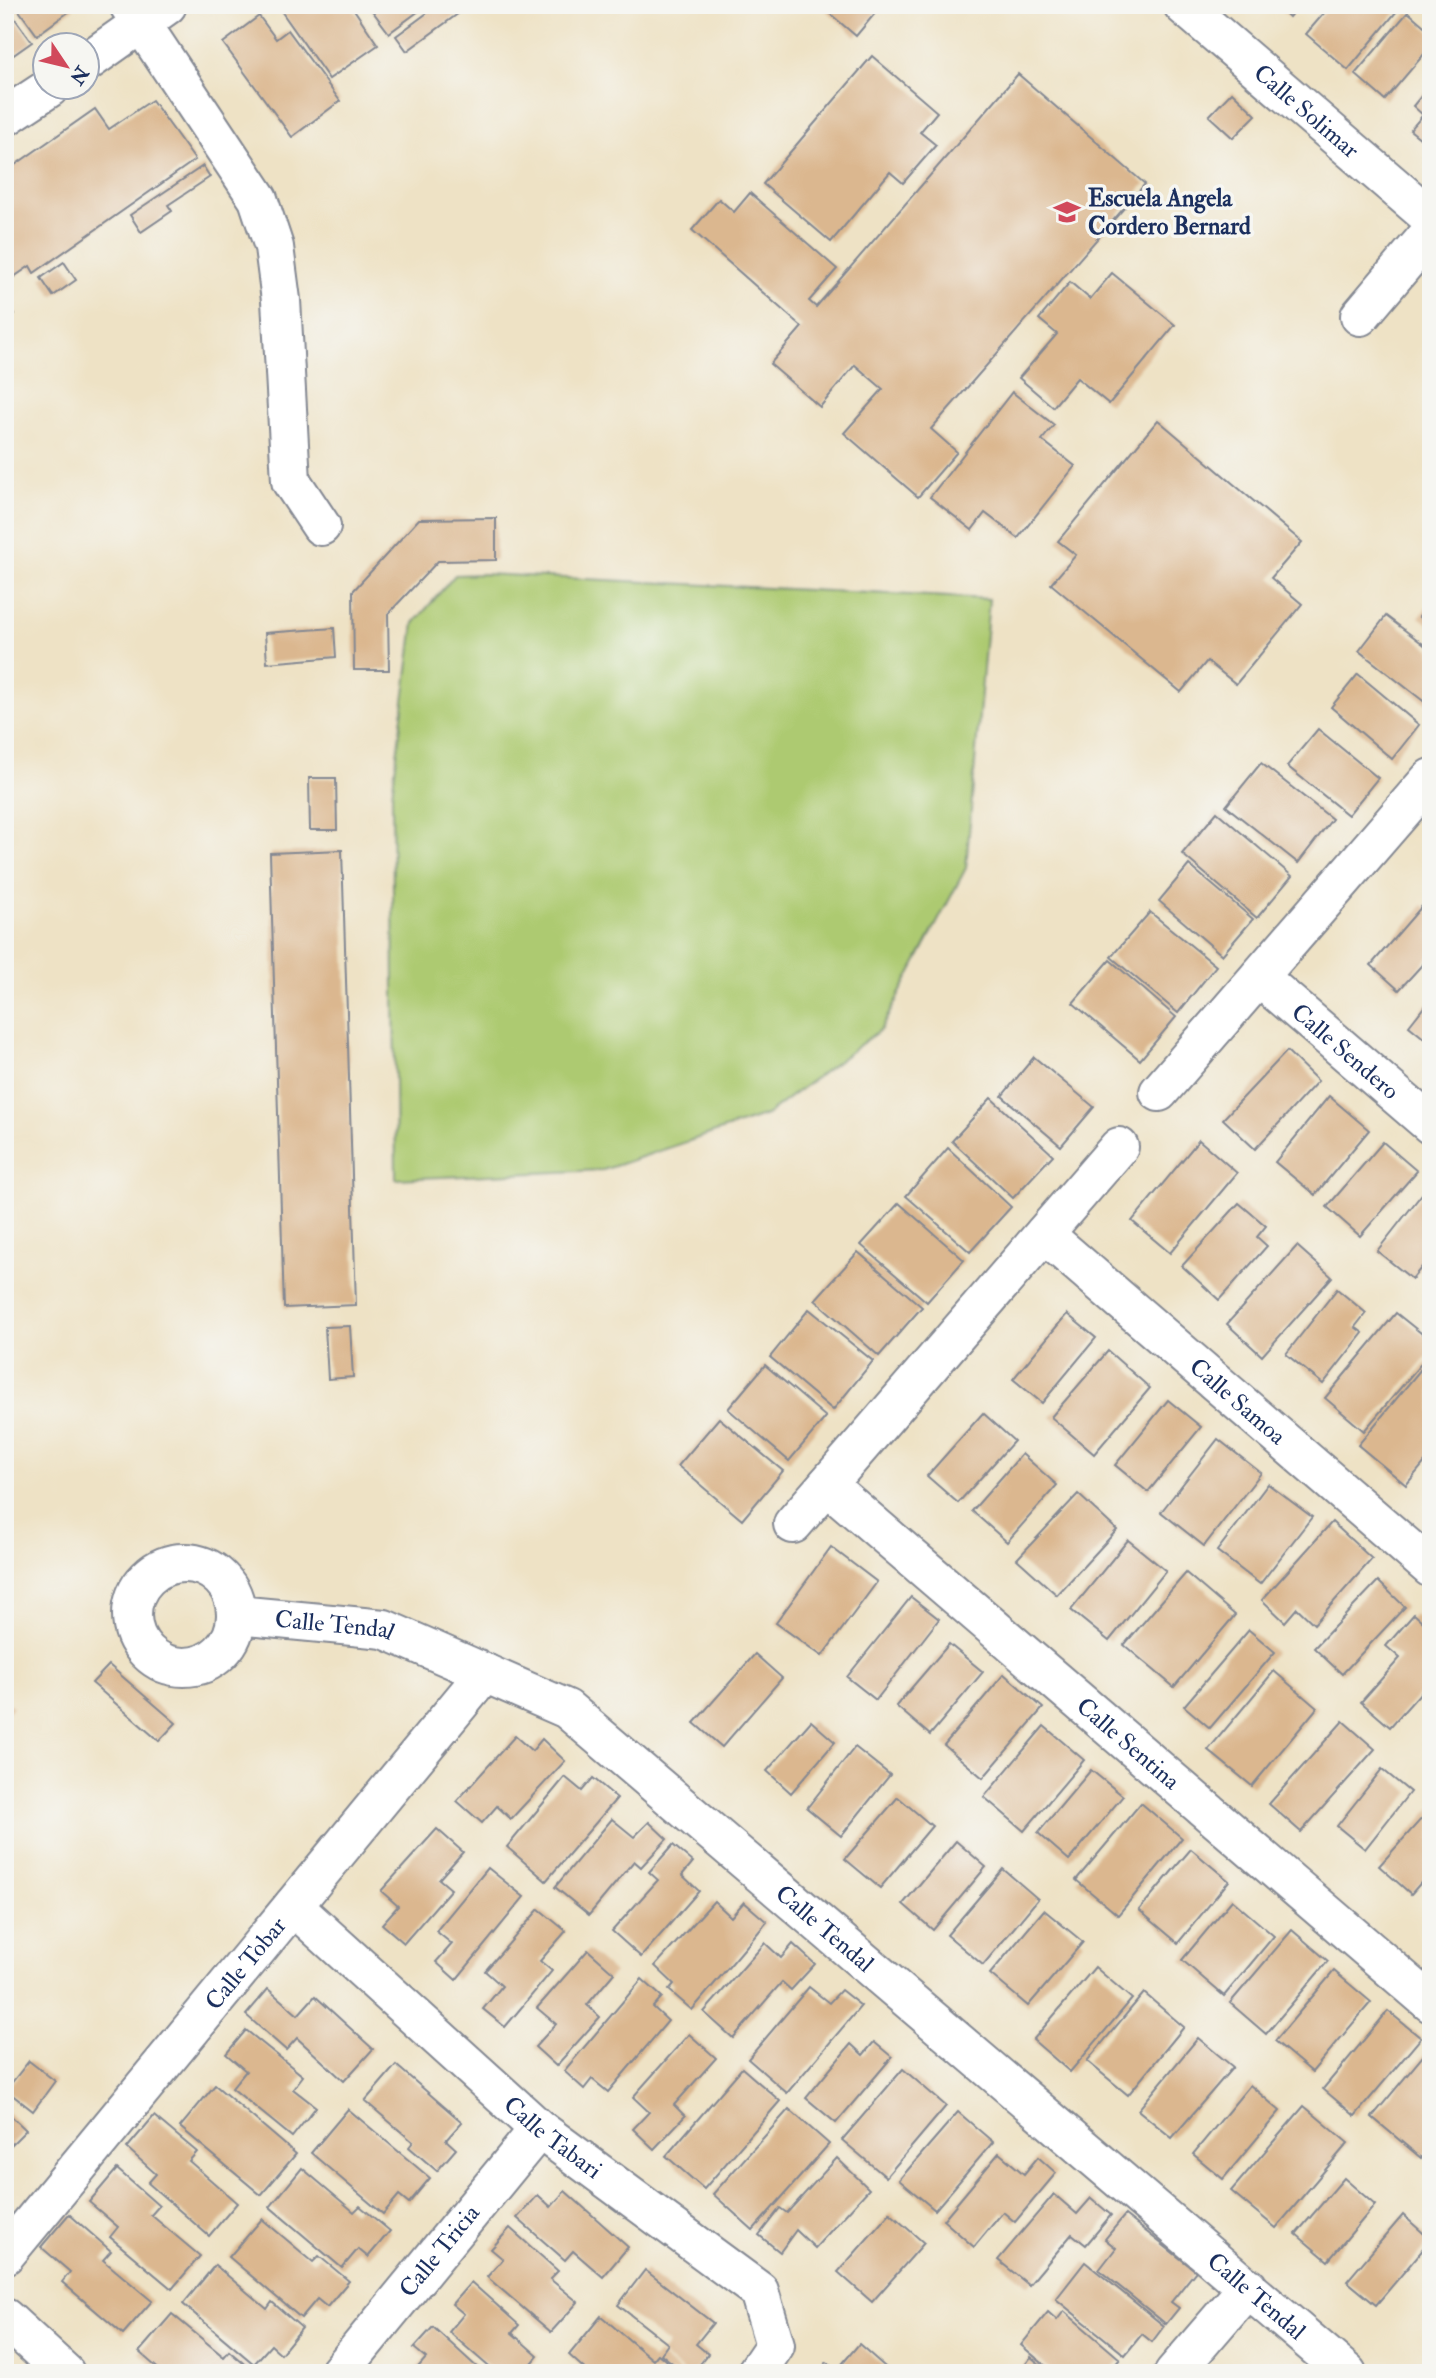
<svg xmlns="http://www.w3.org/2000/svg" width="1436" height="2378" font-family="'IM FELL Double Pica',serif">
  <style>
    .green { fill: #adca71; stroke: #647c68; stroke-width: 2 }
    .building { fill: #dbb78f }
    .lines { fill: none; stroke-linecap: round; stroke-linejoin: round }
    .minor-casing { stroke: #848892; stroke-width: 42 }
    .minor { stroke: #fff; stroke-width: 38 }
    .labels { text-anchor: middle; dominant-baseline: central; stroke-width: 7; stroke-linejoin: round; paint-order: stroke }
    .street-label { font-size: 24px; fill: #1b2f5e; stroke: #f6f6f2 }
    .poi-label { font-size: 24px; font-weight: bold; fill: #1b2f5e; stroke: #f6f6f2; text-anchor: start }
  </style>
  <rect width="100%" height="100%" fill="#f6f6f2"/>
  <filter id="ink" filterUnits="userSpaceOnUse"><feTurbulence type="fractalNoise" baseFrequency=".0143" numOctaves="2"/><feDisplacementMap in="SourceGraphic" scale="14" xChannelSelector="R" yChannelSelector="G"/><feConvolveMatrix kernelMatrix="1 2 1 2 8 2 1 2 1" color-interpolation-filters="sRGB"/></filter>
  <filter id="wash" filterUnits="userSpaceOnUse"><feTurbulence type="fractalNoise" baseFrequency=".00686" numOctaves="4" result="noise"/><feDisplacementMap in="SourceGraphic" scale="28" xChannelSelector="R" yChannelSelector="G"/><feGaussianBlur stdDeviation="1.57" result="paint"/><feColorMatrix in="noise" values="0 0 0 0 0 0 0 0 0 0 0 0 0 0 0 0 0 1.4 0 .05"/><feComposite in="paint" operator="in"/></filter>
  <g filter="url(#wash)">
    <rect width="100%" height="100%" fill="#eee2c5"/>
    <path class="green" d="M484,574L989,599L966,868L881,1029L766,1115L603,1170L396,1179L392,794L414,623L455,575Z"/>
    <g id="blocks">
      <g class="building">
        <path d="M5,5L32,42L5,61Z"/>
        <path d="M15,5H72L74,8L37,35Z"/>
        <path d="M283,5H351L378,45L329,79L279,8Z"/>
        <path d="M368,5H427L389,33Z"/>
        <path d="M438,5H453L459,13L407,51L396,36Z"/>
        <path d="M820,5H882L856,36Z"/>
        <path d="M1277,5H1299L1289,17Z"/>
        <path d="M1331,5H1402L1348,70L1306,34Z"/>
        <path d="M1408,12L1431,32V46L1385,100L1355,74Z"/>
        <path d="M259,16L276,39L288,30L340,101L292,137L223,43Z"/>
        <path d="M872,56L937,112L920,132L936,145L903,183L890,172L831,242L763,184Z"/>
        <path d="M1018,74L1145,184L931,429L957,452L918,497L844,433L883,389L855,365L820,407L770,364L802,327L692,230L719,199L734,212L750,193L837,269L809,301L816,307Z"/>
        <path d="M1431,84V147L1410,130L1423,115L1413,106Z"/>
        <path d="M1232,92L1256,115L1233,138L1209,116Z"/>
        <path d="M152,100L195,160L34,273L30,266L5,283V172L95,109L109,129Z"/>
        <path d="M203,166L210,177L168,205L172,211L141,232L130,215Z"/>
        <path d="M64,262L76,280L53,296L41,278Z"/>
        <path d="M1112,273L1175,325L1109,404L1077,378L1053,407L1019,378L1057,334L1039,319L1070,282L1090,299Z"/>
        <path d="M5,300L14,314L5,320Z"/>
        <path d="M1012,392L1054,425L1042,440L1075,466L1018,538L985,513L972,530L930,497Z"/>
        <path d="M1158,420L1302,542L1271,578L1302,604L1236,684L1207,661L1181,692L1051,584L1076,555L1058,541Z"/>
        <path d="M496,518V560L438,561L388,614L389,670H354L353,591L419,519Z"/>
        <path d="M1431,602V626L1419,617Z"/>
        <path d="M1386,616L1431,650V707L1359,651Z"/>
        <path d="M334,628L336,657L267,663L265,633Z"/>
        <path d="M1358,674L1419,725L1392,759L1331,707Z"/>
        <path d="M1318,729L1378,778L1348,815L1287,766Z"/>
        <path d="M1261,763L1332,819L1298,863L1226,806Z"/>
        <path d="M309,778H336L337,830H310Z"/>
        <path d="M1217,812L1292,876L1257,918L1182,854Z"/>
        <path d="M342,850L356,1305L284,1308L270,853Z"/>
        <path d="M1189,865L1253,919L1222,955L1159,901Z"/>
        <path d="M1423,905L1431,912V955L1399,990L1371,965Z"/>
        <path d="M1150,912L1216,966L1178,1013L1111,957Z"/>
        <path d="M1110,960L1176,1017L1140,1060L1073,1003Z"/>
        <path d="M1431,998V1044L1409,1026Z"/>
        <path d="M1287,1051L1318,1081L1255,1149L1223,1119Z"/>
        <path d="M1034,1057L1094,1107L1061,1146L1002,1096Z"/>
        <path d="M1329,1096L1369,1130L1315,1195L1275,1162Z"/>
        <path d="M991,1098L1053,1155L1013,1198L952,1141Z"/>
        <path d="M1199,1140L1237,1173L1170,1253L1132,1221Z"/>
        <path d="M1383,1142L1417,1171L1360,1236L1327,1207Z"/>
        <path d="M948,1148L1011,1207L970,1252L906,1196Z"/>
        <path d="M1429,1185L1431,1256L1412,1279L1377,1251Z"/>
        <path d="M899,1203L964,1260L927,1302L861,1245Z"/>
        <path d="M1239,1203L1266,1226L1257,1237L1267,1246L1219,1300L1182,1266Z"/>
        <path d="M1297,1246L1332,1277L1262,1356L1227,1324Z"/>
        <path d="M858,1252L922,1307L879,1356L815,1300Z"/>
        <path d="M1337,1289L1366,1313L1355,1327L1363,1333L1323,1384L1286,1354Z"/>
        <path d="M809,1309L873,1361L833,1410L770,1357Z"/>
        <path d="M1396,1313L1431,1341V1352L1364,1431L1325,1398Z"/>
        <path d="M1067,1314L1096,1338L1042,1403L1013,1379Z"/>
        <path d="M350,1326L353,1377L328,1379L325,1327Z"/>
        <path d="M1108,1351L1150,1388L1094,1454L1051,1417Z"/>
        <path d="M1426,1363L1431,1367V1455L1406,1485L1358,1445Z"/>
        <path d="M765,1365L826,1417L789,1461L728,1409Z"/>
        <path d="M1168,1400L1201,1427L1148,1492L1115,1465Z"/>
        <path d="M983,1413L1014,1441L958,1503L927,1476Z"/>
        <path d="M719,1418L783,1471L742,1520L678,1466Z"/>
        <path d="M1218,1439L1261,1473L1204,1546L1161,1512Z"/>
        <path d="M1022,1454L1057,1485L1007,1542L972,1511Z"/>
        <path d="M1268,1484L1312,1517L1260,1584L1217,1551Z"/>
        <path d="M1078,1494L1117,1530L1057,1595L1017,1559Z"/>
        <path d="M1332,1522L1372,1559L1314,1624L1297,1608L1285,1622L1262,1600Z"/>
        <path d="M1128,1540L1166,1571L1109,1641L1071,1610Z"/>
        <path d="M831,1547L877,1582L822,1656L776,1623Z"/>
        <path d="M1186,1573L1235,1615L1174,1687L1124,1645Z"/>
        <path d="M1378,1581L1405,1607L1342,1674L1314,1648Z"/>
        <path d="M911,1597L939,1619L876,1700L847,1677Z"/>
        <path d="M1414,1614L1431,1629V1681L1390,1727L1361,1702L1400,1658L1386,1646Z"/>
        <path d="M1249,1630L1275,1652L1210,1728L1184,1706Z"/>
        <path d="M949,1644L983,1672L930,1735L896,1706Z"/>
        <path d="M755,1654L782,1678L722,1747L694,1723Z"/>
        <path d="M109,1665L176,1723L159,1741L92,1683Z"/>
        <path d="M1274,1671L1317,1708L1252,1786L1208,1750Z"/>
        <path d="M1004,1674L1043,1708L983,1778L944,1745Z"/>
        <path d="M5,1700L13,1707L5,1715Z"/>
        <path d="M811,1721L835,1742L791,1793L767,1771Z"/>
        <path d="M1343,1721L1375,1749L1301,1832L1269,1804Z"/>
        <path d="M1044,1726L1084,1760L1024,1831L984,1797Z"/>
        <path d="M515,1736L532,1751L542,1739L565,1761L511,1819L497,1806L482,1823L457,1801Z"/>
        <path d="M855,1747L890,1775L841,1836L807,1808Z"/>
        <path d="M1382,1769L1410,1792L1365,1849L1337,1826Z"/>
        <path d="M1091,1770L1123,1796L1069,1860L1038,1833Z"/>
        <path d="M565,1777L582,1791L593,1778L617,1798L546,1881L507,1847Z"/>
        <path d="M898,1797L932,1826L880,1888L845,1859Z"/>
        <path d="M1141,1803L1182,1838L1118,1915L1076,1880Z"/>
        <path d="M1431,1808V1883L1425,1878L1411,1894L1379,1866Z"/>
        <path d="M612,1819L634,1837L649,1822L667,1839L641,1867L634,1861L589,1915L555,1887Z"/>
        <path d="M437,1829L463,1852L439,1879L451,1889L404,1943L382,1924L398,1906L381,1891Z"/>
        <path d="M956,1841L986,1867L933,1930L903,1904Z"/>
        <path d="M673,1845L693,1862L682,1875L699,1891L641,1957L612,1931L658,1880L649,1872Z"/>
        <path d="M1191,1849L1229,1881L1178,1943L1139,1910Z"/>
        <path d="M488,1868L524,1897L456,1980L436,1962L452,1944L436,1931Z"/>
        <path d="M1003,1869L1038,1899L983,1965L947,1935Z"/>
        <path d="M1232,1900L1274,1936L1224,1996L1182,1960Z"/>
        <path d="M714,1901L731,1917L744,1902L767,1922L692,2010L669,1990L674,1984L655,1966Z"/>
        <path d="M539,1909L566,1931L540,1961L552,1971L505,2027L483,2009L502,1986L485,1971Z"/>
        <path d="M1044,1910L1083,1942L1028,2006L990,1974Z"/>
        <path d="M1292,1930L1328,1961L1266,2034L1230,2003Z"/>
        <path d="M765,1943L781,1958L793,1944L815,1964L791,1990L782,1982L733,2038L704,2012Z"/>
        <path d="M588,1950L614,1973L587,2005L600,2017L556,2066L535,2047L556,2024L537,2008Z"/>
        <path d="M1095,1967L1132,1999L1070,2072L1033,2040Z"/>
        <path d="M1334,1971L1371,2002L1312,2072L1275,2041Z"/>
        <path d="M642,1979L662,1997L653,2007L668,2021L608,2092L592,2079L584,2089L564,2071Z"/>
        <path d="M809,1987L829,2003L841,1990L861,2006L787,2093L748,2059Z"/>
        <path d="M268,1989L298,2015L315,1996L373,2049L344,2081L297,2038L286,2050L246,2015Z"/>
        <path d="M1144,1993L1184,2027L1128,2095L1087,2061Z"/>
        <path d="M1388,2011L1421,2038L1355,2116L1323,2089Z"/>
        <path d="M246,2030L303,2076L293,2089L316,2107L292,2137L232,2088L246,2071L226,2054Z"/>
        <path d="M689,2034L716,2058L674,2105L685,2116L654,2149L633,2129L649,2112L633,2097Z"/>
        <path d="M1198,2038L1233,2067L1172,2138L1138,2110Z"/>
        <path d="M874,2042L892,2057L836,2123L806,2098L851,2044L863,2055Z"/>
        <path d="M1427,2051L1431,2054V2147L1421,2158L1372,2117Z"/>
        <path d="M29,2061L55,2081L33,2111L6,2090Z"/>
        <path d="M396,2065L462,2122L446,2140L456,2149L437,2171L409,2147L413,2142L365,2101Z"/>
        <path d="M742,2068L780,2101L704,2189L666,2156Z"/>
        <path d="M903,2069L946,2106L886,2177L842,2140Z"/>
        <path d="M215,2085L296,2154L261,2195L180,2127Z"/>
        <path d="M1250,2085L1280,2111L1223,2179L1193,2154Z"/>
        <path d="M1304,2106L1348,2143L1276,2228L1231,2191Z"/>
        <path d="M348,2109L430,2178L409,2203L399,2195L383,2214L311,2153Z"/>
        <path d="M789,2109L829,2144L753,2230L713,2194Z"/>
        <path d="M5,2110L26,2130L5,2151Z"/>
        <path d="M958,2112L993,2142L935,2210L899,2180Z"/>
        <path d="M154,2116L197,2152L189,2161L237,2203L209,2236L148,2183L156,2174L127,2148Z"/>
        <path d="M999,2153L1024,2174L1038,2157L1056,2173L1015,2222L1003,2212L974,2247L943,2220Z"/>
        <path d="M837,2158L869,2189L815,2248L796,2230L780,2252L759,2235L780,2208L787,2213Z"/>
        <path d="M302,2168L354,2212L360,2206L390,2231L368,2257L358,2249L342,2268L270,2207Z"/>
        <path d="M117,2169L159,2206L151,2215L200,2256L172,2289L110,2237L118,2227L89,2202Z"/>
        <path d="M1344,2178L1375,2205L1328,2261L1296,2234Z"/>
        <path d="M565,2191L628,2247L603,2277L573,2251L565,2260L517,2218L538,2195L551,2207Z"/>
        <path d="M1054,2194L1077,2214L1091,2198L1111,2215L1086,2245L1072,2234L1029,2285L998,2260Z"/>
        <path d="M890,2213L924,2243L872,2302L838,2272Z"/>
        <path d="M69,2214L111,2251L103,2260L152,2301L123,2334L62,2282L70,2272L41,2247Z"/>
        <path d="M1125,2215L1196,2271L1171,2302L1179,2308L1166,2324L1099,2270L1116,2248L1105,2239Z"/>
        <path d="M1403,2215L1431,2240L1376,2305L1347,2281Z"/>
        <path d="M262,2219L313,2262L319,2256L349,2281L327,2307L317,2299L301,2318L229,2257Z"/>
        <path d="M510,2228L558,2271L550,2279L578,2302L551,2332L487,2277L503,2259L491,2249Z"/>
        <path d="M1085,2262L1164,2326L1152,2342L1142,2334L1125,2355L1056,2299Z"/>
        <path d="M215,2265L267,2309L272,2302L302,2328L281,2354L271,2345L254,2364L183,2304Z"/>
        <path d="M645,2270L713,2323L696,2344L708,2354L693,2373H685L661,2354L668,2344L618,2305Z"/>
        <path d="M471,2282L519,2325L512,2333L538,2356L524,2373H496L449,2332L464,2314L452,2304Z"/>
        <path d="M1064,2311L1120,2359L1108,2373H1054L1021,2345L1048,2312L1057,2320Z"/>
        <path d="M172,2314L224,2357L229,2351L255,2373H163L139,2352Z"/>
        <path d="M601,2316L653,2360L658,2354L681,2373H589L569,2355Z"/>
        <path d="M433,2327L480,2370L477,2373H413L426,2358L414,2348Z"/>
        <path d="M859,2344L892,2373H817L827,2362L837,2370Z"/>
        <path d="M1031,2357L1050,2373H1019Z"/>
      </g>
    </g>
  </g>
  <g filter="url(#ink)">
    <use href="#blocks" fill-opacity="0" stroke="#848892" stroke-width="2"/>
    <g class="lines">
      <g class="minor-casing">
        <g id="minor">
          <path d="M129,5L258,199L274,247L281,300L291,481L321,526"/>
          <path id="s1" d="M1183,5L1431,218"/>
          <path d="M88,61L167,5"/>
          <path d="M5,117L49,88"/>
          <path d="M1360,316L1431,232"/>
          <path id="s2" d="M1259,977L1431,1125"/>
          <path d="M1159,1092L1431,778"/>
          <path id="s3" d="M1044,1234L1431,1568"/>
          <path id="s4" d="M827,1485L1431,2003"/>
          <path d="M793,1524L1119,1147"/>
          <circle cx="184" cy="1615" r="52"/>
          <path id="s5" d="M237,1615L384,1629L567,1709L1347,2373"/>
          <path id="s6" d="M293,1906L539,2129L759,2291L775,2345L756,2373"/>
          <path id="s7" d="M5,2255L485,1673"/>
          <path d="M5,2318L65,2373"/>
          <path id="s8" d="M339,2373L539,2129"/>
          <path d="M1174,2373L1248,2287"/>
        </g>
      </g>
      <use href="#minor" class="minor"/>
    </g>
  </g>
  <defs>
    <g id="school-bare" transform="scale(2.1)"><path d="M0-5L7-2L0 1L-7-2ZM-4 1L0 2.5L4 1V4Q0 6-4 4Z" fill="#d1495b" stroke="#f6f6f2" stroke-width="2.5" paint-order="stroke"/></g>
  </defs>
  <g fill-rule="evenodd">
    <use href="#school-bare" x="1067" y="212"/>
  </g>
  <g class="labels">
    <g class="street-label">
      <text stroke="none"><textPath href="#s1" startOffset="163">Calle Solimar</textPath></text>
      <text stroke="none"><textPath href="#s2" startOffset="114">Calle Sendero</textPath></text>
      <text stroke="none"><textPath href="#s3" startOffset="256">Calle Samoa</textPath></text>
      <text stroke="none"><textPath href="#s5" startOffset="98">Calle Tendal</textPath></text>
      <text stroke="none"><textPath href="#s4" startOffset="397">Calle Sentina</textPath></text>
      <text stroke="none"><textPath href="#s5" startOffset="686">Calle Tendal</textPath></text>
      <text stroke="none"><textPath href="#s7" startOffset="378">Calle Tobar</textPath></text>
      <text stroke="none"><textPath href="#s6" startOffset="348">Calle Tabari</textPath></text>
      <text stroke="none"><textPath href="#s8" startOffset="158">Calle Tricia</textPath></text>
      <text stroke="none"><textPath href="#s5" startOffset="1253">Calle Tendal</textPath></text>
    </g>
    <g class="poi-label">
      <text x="1088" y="198">Escuela Angela<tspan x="1088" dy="28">Cordero Bernard</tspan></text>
    </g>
  </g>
  <rect width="1436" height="2378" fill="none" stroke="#f6f6f2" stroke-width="28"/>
  <g transform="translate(66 66) rotate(125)"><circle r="33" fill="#f6f6f2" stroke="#9ea6b7" stroke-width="2"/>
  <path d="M0-5L12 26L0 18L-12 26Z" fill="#d1495b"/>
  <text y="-10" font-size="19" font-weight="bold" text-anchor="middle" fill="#1b2f5e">N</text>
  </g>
</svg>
